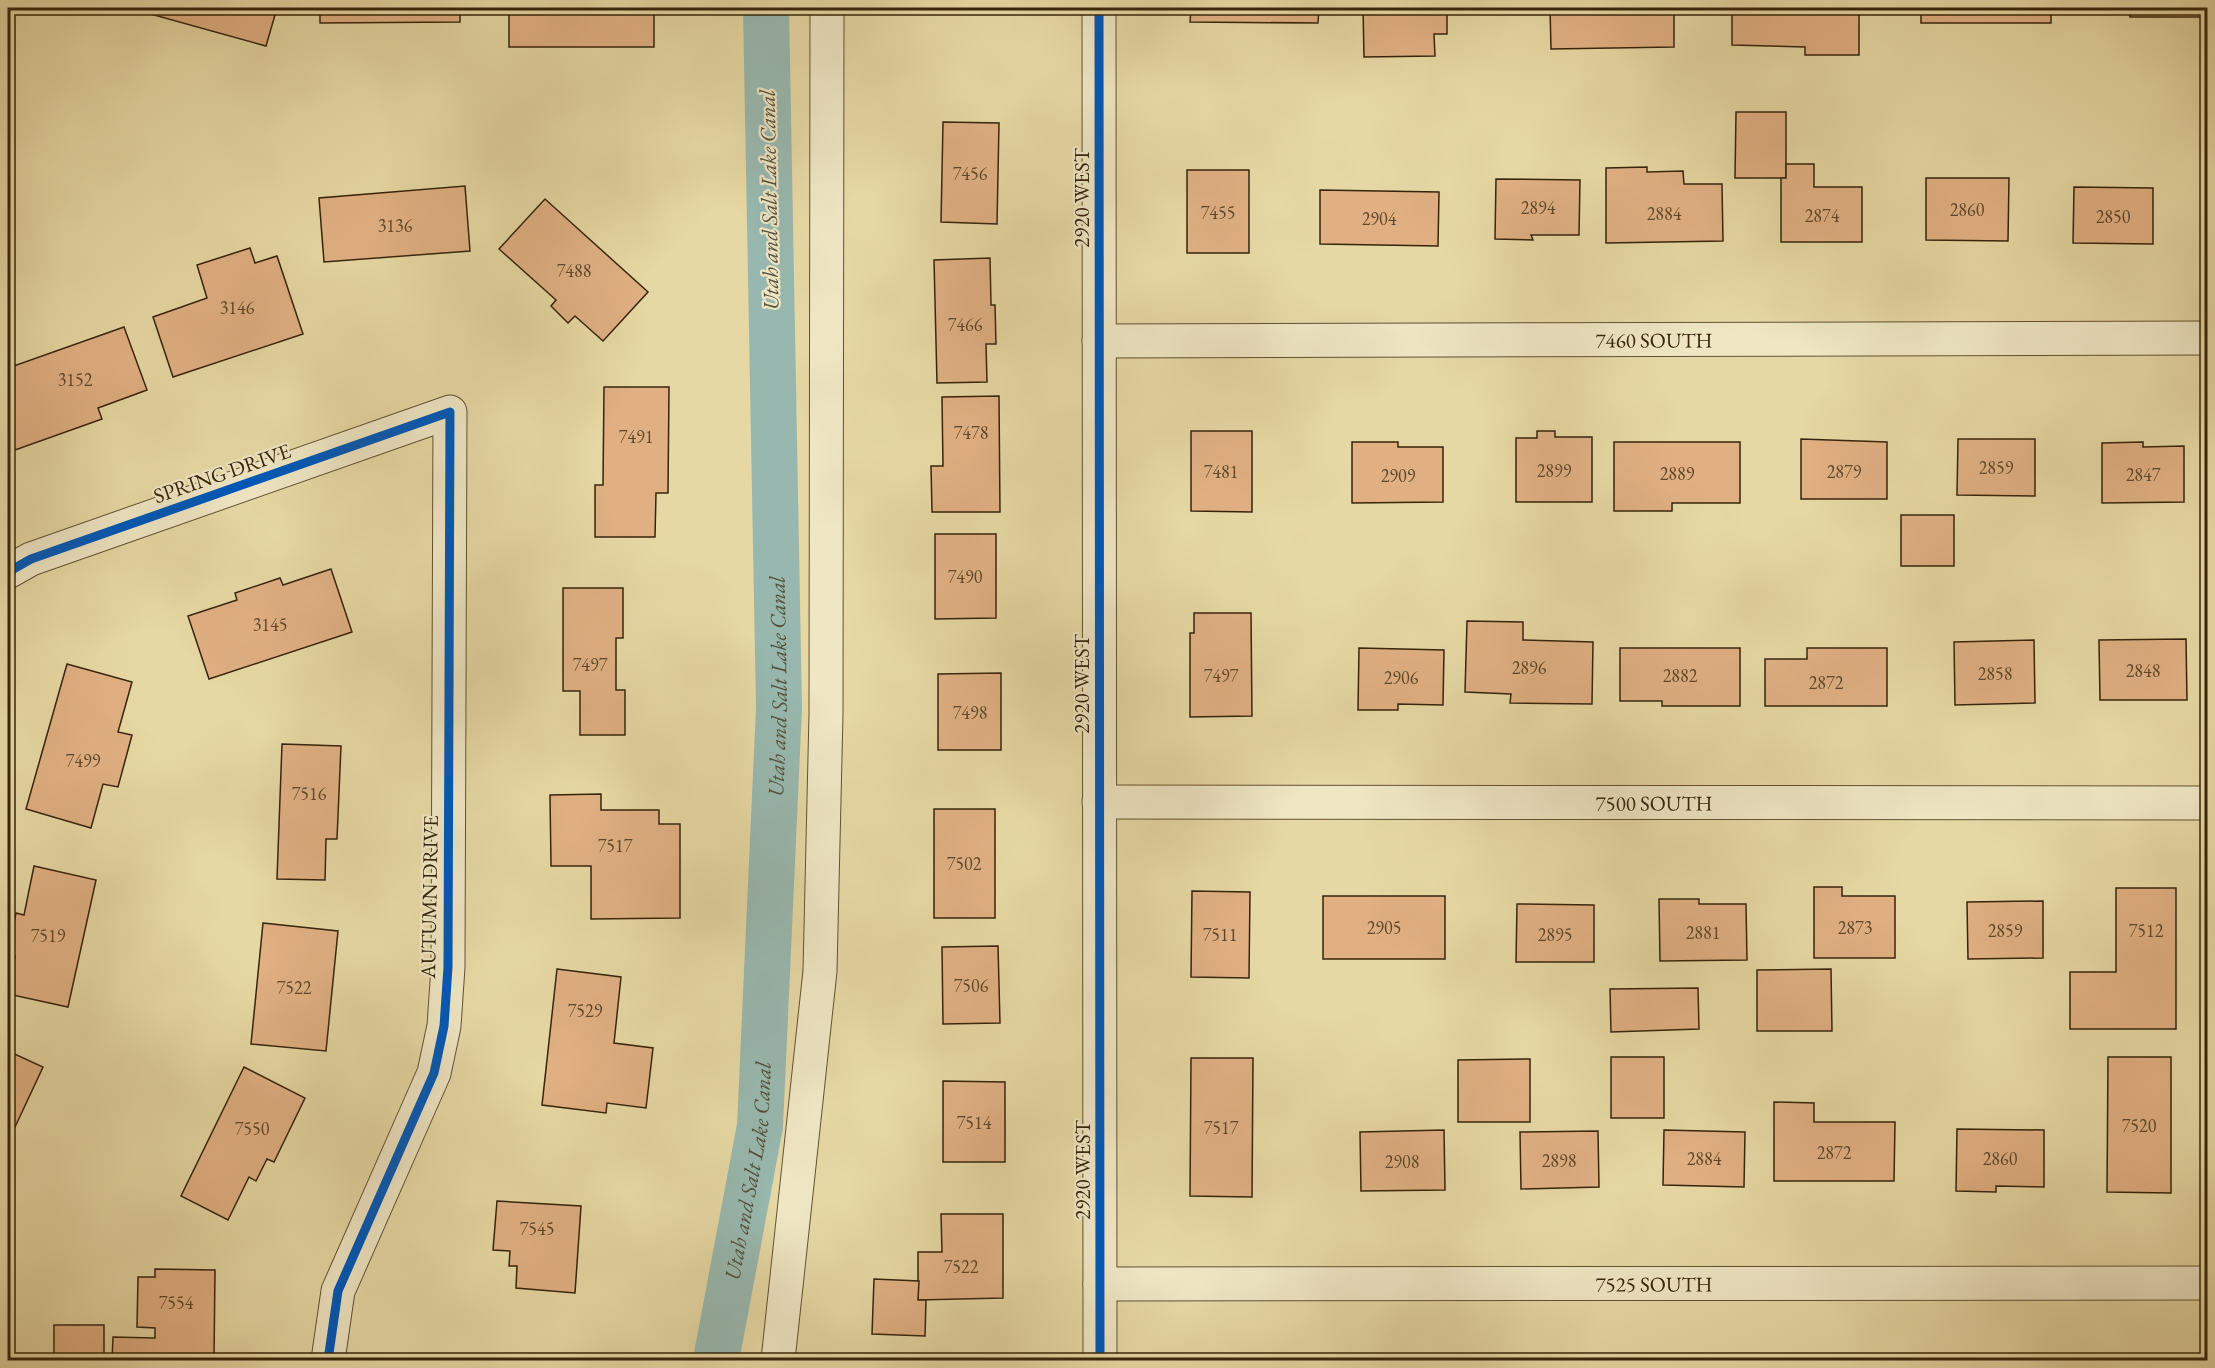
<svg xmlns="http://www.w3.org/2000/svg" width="2215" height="1368" font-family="'EB Garamond',serif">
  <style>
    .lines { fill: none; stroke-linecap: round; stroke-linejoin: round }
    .canal { stroke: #98b8af; stroke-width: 46 }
    .building { fill: #e0b083; stroke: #36240b; stroke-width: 1.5 }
    .minor-casing { stroke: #625131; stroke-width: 35 }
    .minor { stroke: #efe6c4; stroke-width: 33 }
    .cycleway-casing { stroke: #efe6c4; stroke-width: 13 }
    .cycleway { stroke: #0057b8; stroke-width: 9 }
    .labels { text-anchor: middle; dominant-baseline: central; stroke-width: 4.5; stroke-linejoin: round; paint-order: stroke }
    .number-label { font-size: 18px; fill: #604729 }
    .street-label { font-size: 21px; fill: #36240b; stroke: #efe6c4 }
    .water-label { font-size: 22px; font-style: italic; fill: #53503c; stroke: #efe6c4 }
  </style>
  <rect width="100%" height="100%" fill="#e6d8a4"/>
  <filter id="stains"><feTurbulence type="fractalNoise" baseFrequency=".00333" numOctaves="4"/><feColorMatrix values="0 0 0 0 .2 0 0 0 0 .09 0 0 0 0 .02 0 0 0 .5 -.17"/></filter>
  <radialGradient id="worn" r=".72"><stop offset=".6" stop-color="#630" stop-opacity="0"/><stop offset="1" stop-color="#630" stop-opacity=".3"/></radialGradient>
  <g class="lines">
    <path class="canal" id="s1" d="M716,1360L760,1126L779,708L766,8"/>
  </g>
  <g class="building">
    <path d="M129,8H277L266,46Z"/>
    <path d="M320,8H460V22L320,23Z"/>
    <rect x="509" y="8" width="145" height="39"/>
    <path d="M882,8H1009V9Z"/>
    <path d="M1191,8H1319L1318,23L1190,22Z"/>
    <path d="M1363,8H1488V9H1447V34H1434L1435,56L1364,57Z"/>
    <path d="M1550,8H1674V47L1551,49Z"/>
    <path d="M1732,8H1859V55H1805V47L1732,45Z"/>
    <rect x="1921" y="8" width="130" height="15"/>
    <rect x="2130" y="8" width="78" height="9"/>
    <path d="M1736,112H1786V178H1735Z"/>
    <path d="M943,122L999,123L997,224L941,222Z"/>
    <path d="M1786,164H1814V187H1862V242H1781V178H1786Z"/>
    <path d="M1647,167V172L1683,171L1684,184H1722L1723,241L1606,243V168Z"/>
    <rect x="1187" y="170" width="62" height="83"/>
    <path d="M1926,178H2009L2008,241L1926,240Z"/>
    <path d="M1496,179L1580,180L1579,235H1531L1533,240L1495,239Z"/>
    <path d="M465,186L470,251L324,262L319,198Z"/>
    <path d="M2074,187L2153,188V244L2073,243Z"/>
    <path d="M1320,190L1439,192L1438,246L1320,244Z"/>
    <path d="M545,199L648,292L603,341L575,316L568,323L551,306L556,300L499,249Z"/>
    <path d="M250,248L255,263L277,256L303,334L173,377L153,317L207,298L197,265Z"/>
    <path d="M990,258L991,305H995L996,344H986L987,382L937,383L934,260Z"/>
    <path d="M124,327L147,390L98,408L102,419L15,450L8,428V368Z"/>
    <path d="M604,387H669L668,493H656L655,537H595V485H603Z"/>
    <path d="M999,396L1000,512H932L931,466H943L942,397Z"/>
    <path d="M1191,431H1252V512L1191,511Z"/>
    <path d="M1537,431H1555V437H1592V502H1516V438H1537Z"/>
    <path d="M1801,439L1887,442V499H1801Z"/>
    <path d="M1958,439H2035V496L1957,495Z"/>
    <path d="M1352,442H1398V447H1443V502L1352,503Z"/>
    <path d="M1614,442H1740V503H1672V511H1614Z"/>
    <path d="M2143,442V447L2184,446V502L2102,503V443Z"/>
    <rect x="1901" y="515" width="53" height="51"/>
    <path d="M935,534H996V618L935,619Z"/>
    <path d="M331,569L352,632L209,679L188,616L237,600L235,593L280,578L283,585Z"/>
    <path d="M563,588H623V638H616V690H625V735H580V691H563Z"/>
    <path d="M1194,613H1251L1252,716L1190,717V633H1194Z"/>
    <path d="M1467,621L1523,622V640L1593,642L1592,704L1510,703L1511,694L1465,692Z"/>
    <path d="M2186,639L2187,700H2100L2099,640Z"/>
    <path d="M2034,640L2035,703L1955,705L1954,642Z"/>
    <path d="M1359,648L1444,650L1443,705L1398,704V710H1358Z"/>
    <path d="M1620,648H1740V706H1662V701H1620Z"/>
    <path d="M1807,648H1887V706H1765V659H1807Z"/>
    <path d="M67,664L132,682L118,732L132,735L118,787L103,784L91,828L26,809Z"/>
    <path d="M1001,673V750H938V674Z"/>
    <path d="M282,744L341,746L337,839H326L325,880L277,879Z"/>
    <path d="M601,794V810H659V824H680V918L591,919V866H551L550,795Z"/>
    <rect x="934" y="809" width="61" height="109"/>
    <path d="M34,866L96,880L68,1007L8,994L15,956L8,954L16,913L24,915Z"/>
    <path d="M1814,887H1842V896H1895V958H1814Z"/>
    <path d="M2116,888H2176V1029H2070V972H2116Z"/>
    <path d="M1192,891L1250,892L1249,978L1191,977Z"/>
    <rect x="1323" y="896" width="122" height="63"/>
    <path d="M1659,899H1699V904H1746L1747,960L1660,961Z"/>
    <path d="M2043,901V958L1968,959L1967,902Z"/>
    <path d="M1517,904L1594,905V962H1516Z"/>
    <path d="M263,923L338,931L326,1051L251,1044Z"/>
    <path d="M998,946L1000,1023L943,1024L942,947Z"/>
    <path d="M557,969L621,977L614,1043L653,1048L646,1108L607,1103L606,1113L542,1105Z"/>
    <path d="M1831,969L1832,1031H1757V970Z"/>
    <path d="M1698,988L1699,1029L1611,1032L1610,989Z"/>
    <path d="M8,1051L43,1067L8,1142Z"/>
    <rect x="1611" y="1057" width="53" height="61"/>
    <path d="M2108,1057H2171V1193L2107,1192Z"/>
    <path d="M1191,1058H1253L1252,1197L1190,1196Z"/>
    <path d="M1530,1059V1122H1458V1060Z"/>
    <path d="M244,1067L305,1098L274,1162L267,1159L256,1181L249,1177L228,1220L181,1196Z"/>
    <path d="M943,1081L1005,1082V1162H943Z"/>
    <path d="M1774,1102L1814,1103V1122H1895L1894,1181H1774Z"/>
    <path d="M1957,1129L2044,1130V1187L1996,1186V1192L1956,1191Z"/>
    <path d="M1444,1130L1445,1190L1361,1191L1360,1132Z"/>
    <path d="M1664,1130L1745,1132L1744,1187L1663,1185Z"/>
    <path d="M1598,1131L1599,1187L1521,1189L1520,1132Z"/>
    <path d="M497,1201L581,1206L575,1293L516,1288L517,1266H509L510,1251L493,1250Z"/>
    <path d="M941,1214H1003V1298L918,1300V1252H942Z"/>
    <path d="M155,1269L215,1270L214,1360H112L113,1337L155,1338V1328L137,1327L138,1277H155Z"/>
    <path d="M874,1279L919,1281L918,1300H926L925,1336L872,1334Z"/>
    <rect x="54" y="1325" width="50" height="35"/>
    <rect x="936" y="1356" width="72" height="4"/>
  </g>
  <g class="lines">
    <g class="minor-casing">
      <g id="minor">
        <path d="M1099,8L1100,1360"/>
        <path id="s2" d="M1099,341L2208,338"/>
        <path d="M8,572L31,559L450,412L448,967L444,1026L434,1073L338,1291L328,1360"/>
        <path id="s3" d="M1099,802L2208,803"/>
        <path id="s4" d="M1100,1284L2208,1283"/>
        <path d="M778,1360L820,971L826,714L827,8"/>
      </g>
    </g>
    <use href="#minor" class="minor"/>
    <g class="cycleway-casing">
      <g id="cycleway">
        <path d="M1099,8L1100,1360"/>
        <path d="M8,572L31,559L450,412L448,967L444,1026L434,1073L338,1291L328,1360"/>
      </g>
    </g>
    <use href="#cycleway" class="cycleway"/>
  </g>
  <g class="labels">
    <g class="number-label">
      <text x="970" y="173">7456</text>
      <text x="1538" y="207">2894</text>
      <text x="1967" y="209">2860</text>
      <text x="1218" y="212">7455</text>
      <text x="1664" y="213">2884</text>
      <text x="1822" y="215">2874</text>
      <text x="2113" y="216">2850</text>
      <text x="1379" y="218">2904</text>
      <text x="395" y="225">3136</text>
      <text x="574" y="270">7488</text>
      <text x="237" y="307">3146</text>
      <text x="965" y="324">7466</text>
      <text x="75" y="379">3152</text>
      <text x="971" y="432">7478</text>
      <text x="636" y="436">7491</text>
      <text x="1996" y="467">2859</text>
      <text x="1554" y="470">2899</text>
      <text x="1221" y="471">7481</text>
      <text x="1844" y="471">2879</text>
      <text x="1677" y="473">2889</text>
      <text x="2143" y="474">2847</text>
      <text x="1398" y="475">2909</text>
      <text x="965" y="576">7490</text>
      <text x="270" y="624">3145</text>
      <text x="590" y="664">7497</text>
      <text x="1529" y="667">2896</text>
      <text x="2143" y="670">2848</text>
      <text x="1995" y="673">2858</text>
      <text x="1221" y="675">7497</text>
      <text x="1680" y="675">2882</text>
      <text x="1401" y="677">2906</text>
      <text x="1826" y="682">2872</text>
      <text x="970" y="712">7498</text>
      <text x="83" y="760">7499</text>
      <text x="309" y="793">7516</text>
      <text x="615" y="845">7517</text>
      <text x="964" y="863">7502</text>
      <text x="1384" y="927">2905</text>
      <text x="1855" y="927">2873</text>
      <text x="2005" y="930">2859</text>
      <text x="2146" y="930">7512</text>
      <text x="1703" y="932">2881</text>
      <text x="1220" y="934">7511</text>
      <text x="1555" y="934">2895</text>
      <text x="48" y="935">7519</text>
      <text x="971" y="985">7506</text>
      <text x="294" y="987">7522</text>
      <text x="585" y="1010">7529</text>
      <text x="974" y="1122">7514</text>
      <text x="2139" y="1125">7520</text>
      <text x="1221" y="1127">7517</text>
      <text x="252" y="1128">7550</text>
      <text x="1834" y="1152">2872</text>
      <text x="1704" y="1158">2884</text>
      <text x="2000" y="1158">2860</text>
      <text x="1559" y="1160">2898</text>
      <text x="1402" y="1161">2908</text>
      <text x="537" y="1228">7545</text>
      <text x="961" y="1266">7522</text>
      <text x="176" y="1302">7554</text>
    </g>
    <g class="street-label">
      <text transform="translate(1081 198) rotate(-90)">2920 WEST</text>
      <text stroke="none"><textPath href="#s2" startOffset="555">7460 SOUTH</textPath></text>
      <text transform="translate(222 473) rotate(-19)">SPRING DRIVE</text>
      <text transform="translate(1081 684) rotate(-90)">2920 WEST</text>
      <text stroke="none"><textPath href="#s3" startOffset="555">7500 SOUTH</textPath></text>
      <text transform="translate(429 897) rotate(-89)">AUTUMN DRIVE</text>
      <text transform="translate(1082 1170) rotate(-90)">2920 WEST</text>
      <text stroke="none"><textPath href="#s4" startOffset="554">7525 SOUTH</textPath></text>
    </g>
    <g class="water-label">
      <text transform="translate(769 200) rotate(-91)">Utah and Salt Lake Canal</text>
      <text stroke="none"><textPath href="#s1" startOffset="678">Utah and Salt Lake Canal</textPath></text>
      <text stroke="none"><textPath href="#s1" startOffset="192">Utah and Salt Lake Canal</textPath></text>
    </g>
  </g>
  <rect width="2215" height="1368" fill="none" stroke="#e6d8a4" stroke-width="30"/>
  <rect x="9" y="9" width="2197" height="1350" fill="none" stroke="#36240b" stroke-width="3"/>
  <rect x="15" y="15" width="2185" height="1338" fill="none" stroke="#36240b" stroke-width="1.5"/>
  <rect width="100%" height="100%" filter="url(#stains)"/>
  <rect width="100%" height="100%" fill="url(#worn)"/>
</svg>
